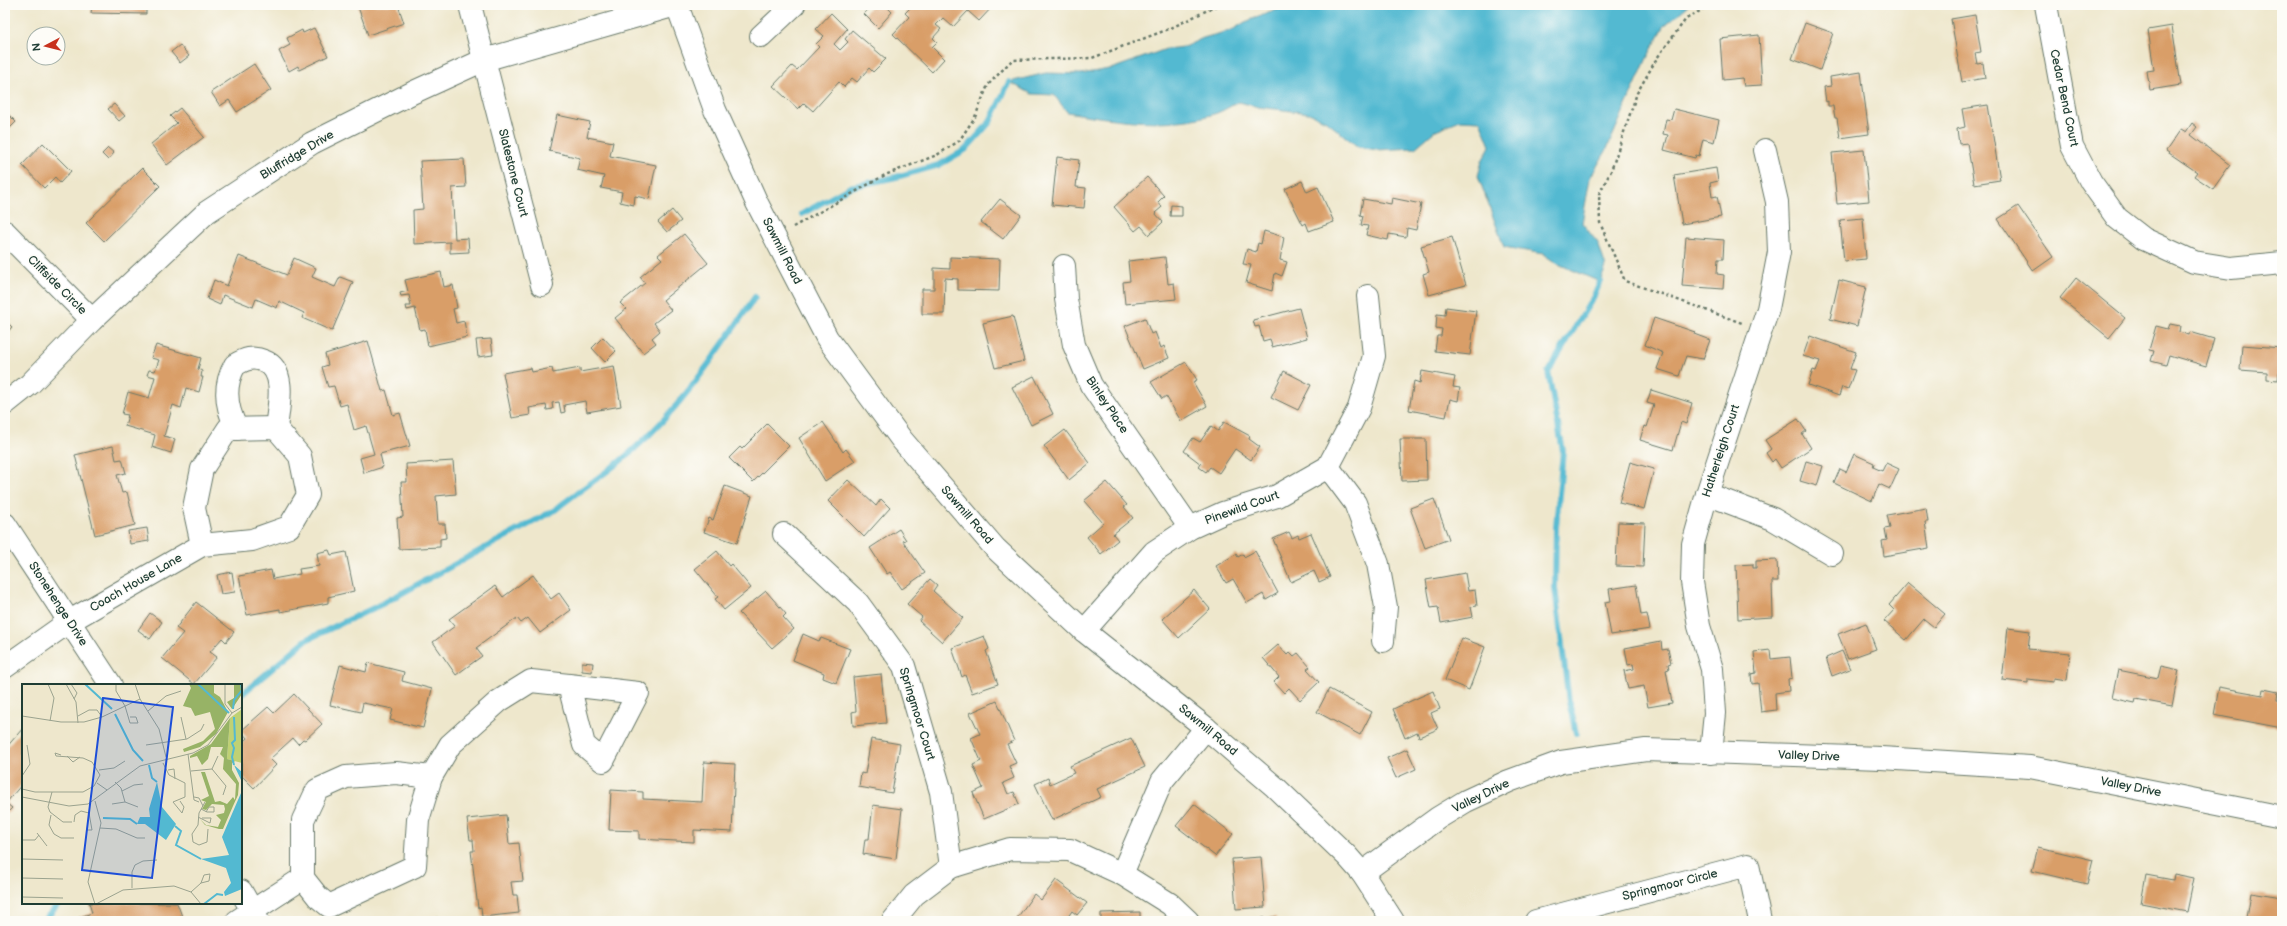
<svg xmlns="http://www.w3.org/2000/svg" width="2287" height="926" font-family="'Balsamiq Sans',sans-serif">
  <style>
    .water { fill: #53b9d1; stroke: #397b82 }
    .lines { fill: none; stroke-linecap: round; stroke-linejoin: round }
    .stream { stroke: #53b9d1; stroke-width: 6 }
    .building { fill: #d99e67 }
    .minor-casing { stroke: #677869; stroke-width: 24 }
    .path { stroke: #677869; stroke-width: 2.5; stroke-dasharray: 3 3; stroke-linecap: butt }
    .minor { stroke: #fff; stroke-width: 22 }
    .labels { text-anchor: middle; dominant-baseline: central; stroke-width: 3; stroke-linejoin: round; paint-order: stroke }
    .street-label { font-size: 12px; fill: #1f3d34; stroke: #fdfcf7 }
    .inset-river { fill: none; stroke: #53b9d1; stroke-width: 2 }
    .inset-road { fill: none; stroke: #9ba38f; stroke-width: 1 }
    .view { fill: #1d4ed8; fill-opacity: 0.15; stroke: #1d4ed8; stroke-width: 2 }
    .inset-edge { fill: none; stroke: #1f3d34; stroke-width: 2 }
  </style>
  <rect width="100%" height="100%" fill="#fdfcf7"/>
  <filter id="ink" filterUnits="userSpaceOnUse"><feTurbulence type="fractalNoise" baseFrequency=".025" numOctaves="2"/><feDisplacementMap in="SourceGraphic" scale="8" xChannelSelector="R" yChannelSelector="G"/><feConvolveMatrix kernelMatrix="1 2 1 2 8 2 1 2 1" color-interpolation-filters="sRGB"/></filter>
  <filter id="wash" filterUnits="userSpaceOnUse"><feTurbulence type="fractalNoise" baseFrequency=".012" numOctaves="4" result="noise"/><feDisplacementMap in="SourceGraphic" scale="16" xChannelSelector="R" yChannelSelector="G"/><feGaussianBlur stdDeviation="0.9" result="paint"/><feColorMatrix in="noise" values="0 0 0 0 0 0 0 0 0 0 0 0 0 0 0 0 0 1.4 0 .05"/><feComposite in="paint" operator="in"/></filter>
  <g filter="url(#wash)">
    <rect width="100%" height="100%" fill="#eee7cc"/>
    <path class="water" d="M1289,5H1689L1665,25L1647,58L1606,151L1590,178L1582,223L1598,243L1606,267L1600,282L1556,263L1543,254L1504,247L1478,176L1482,161L1490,146L1480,121L1460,120L1436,130L1415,148L1377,150L1358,147L1326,121L1309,113L1258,107L1239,102C1232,105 1225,110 1217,113C1172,129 1114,120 1067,112L1054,95L1032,94L1009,82L1046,73L1081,74L1114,68L1166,49L1184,47L1203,38L1232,30L1245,22Z"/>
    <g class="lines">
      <g class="stream">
        <path d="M802,214L850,187L896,177L939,165L965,150L990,122L1009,82"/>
        <path d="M241,695L306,640L380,605L555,510C580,489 608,473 632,451C682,407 718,351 755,297"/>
        <path d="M1576,733L1569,702L1555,588L1556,527L1563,451L1548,372L1594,296L1600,282"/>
        <path d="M44,921L59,903"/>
      </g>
    </g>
    <g id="blocks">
      <g class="building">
        <path d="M92,5H146V14L91,13Z"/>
        <path d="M308,5H320L321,7L311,11Z"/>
        <path d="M365,5H398L404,23L368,35L358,7Z"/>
        <path d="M872,5H885L892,12L878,28L864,14Z"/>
        <path d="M913,5H994L979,21L968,11L953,27L943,18L936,25L941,29L933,38L937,42L932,47L944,59L932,72L893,34L909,17L905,13Z"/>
        <path d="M831,13L847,29L834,44L840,50L848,42L845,39L852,30L886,59L873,72L869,68L857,82L852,78L844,87L839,82L813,111L804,103L798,109L773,86L792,66L797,70L819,47L816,44L824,36L816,29Z"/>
        <path d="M1975,15L1981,52L1975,53L1977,64L1983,63L1985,78L1962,82L1951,19Z"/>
        <path d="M1805,23L1833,33L1820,70L1792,59Z"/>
        <path d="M2172,26L2181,85L2150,90L2147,71L2154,70L2148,30Z"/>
        <path d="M314,28L328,56L299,70L298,66L289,71L279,51L290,45L287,38L302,30L303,33Z"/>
        <path d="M1759,35L1762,85L1744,86L1742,78L1723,80L1720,39Z"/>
        <path d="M180,45L189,56L180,63L171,52Z"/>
        <path d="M254,64L271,90L237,112L229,100L220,106L211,92Z"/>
        <path d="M1861,72L1869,134L1840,138L1837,118H1835L1833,106H1828V101L1826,102L1824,87L1831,86L1830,77Z"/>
        <path d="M114,104L125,116L119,121L108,109Z"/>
        <path d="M1988,105L2000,180L1974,184L1967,143L1959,144L1957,129L1965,127L1962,109Z"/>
        <path d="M180,108L204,137L167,165L151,144L177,123L170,116Z"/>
        <path d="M1674,109L1719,120L1714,142L1703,139L1699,156L1696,155L1695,158L1664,150L1668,135L1663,134L1666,119L1671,120Z"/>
        <path d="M5,111L16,122L5,133Z"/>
        <path d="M557,115L590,122L587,137L613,142L610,156L656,165L649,199L635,196L634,205L620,202L622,192L601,188L604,176L577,170L580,158L549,151Z"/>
        <path d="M2192,123L2197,127L2191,135L2230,165L2213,189L2194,176L2197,172L2166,151L2181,129L2186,132Z"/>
        <path d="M43,143L71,171L60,183L55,177L44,188L22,165Z"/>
        <path d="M108,148L114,153L108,160L102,154Z"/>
        <path d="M1864,150L1869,201L1837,204L1832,153Z"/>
        <path d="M1057,157L1079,160L1076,187L1086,188L1084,208L1052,205Z"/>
        <path d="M464,159L466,187L452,188L455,239L468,238L469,252L450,253V242L414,244L413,210L423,209L420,161Z"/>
        <path d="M142,168L160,186L104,241L86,223Z"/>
        <path d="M1716,168L1718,181L1710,183L1712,197L1717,196L1721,217L1682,224L1674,175Z"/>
        <path d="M1147,177L1164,196L1158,202L1162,207L1155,213L1163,222L1149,235L1141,226L1135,231L1114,207Z"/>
        <path d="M1302,181L1307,192L1318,187L1334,222L1309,231L1306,223L1303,225L1285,189Z"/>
        <path d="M1392,198L1421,204L1416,230L1407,228L1406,237L1389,234L1388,240L1366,235L1368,226L1361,225L1363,216L1360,215L1363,199L1391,204Z"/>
        <path d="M1000,199L1021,215L1003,239L981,222Z"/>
        <path d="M1171,205L1182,206V216H1170Z"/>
        <path d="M2018,206L2053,257L2033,271L1998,219Z"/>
        <path d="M672,210L681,221L667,232L658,222Z"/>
        <path d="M1863,218L1866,259L1844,261L1840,220Z"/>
        <path d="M1264,231L1284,237L1280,260L1287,262L1282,276L1275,273L1272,291L1246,283L1251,265L1243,264L1247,249L1256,252L1258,243L1261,244Z"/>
        <path d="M684,234L708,263L663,300L671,310L654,323L660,331L652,338L656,343L643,353L615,318L626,309L620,303L645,283L640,277L662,259L658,255Z"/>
        <path d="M1452,237L1466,285L1429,295L1423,274L1429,272L1421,246Z"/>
        <path d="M1686,237L1724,240L1723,259H1718L1717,274L1724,275L1723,289L1682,286Z"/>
        <path d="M239,256L287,275L294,258L316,268L312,277L335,287L340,277L353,282L332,331L302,318L304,313L279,301L277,308L256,299L253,307L223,295L220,305L207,299L214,280L227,286Z"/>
        <path d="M950,257L1000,259L999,291L958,290V279L945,278L944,314H922V289H934V268L950,269Z"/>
        <path d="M1165,257L1168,284L1174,283L1176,299L1125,304L1123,282L1130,281L1128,261Z"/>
        <path d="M441,272L444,287L453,285L457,308L453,309L456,323L464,321L467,337L428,346L425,329L420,330L415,308L407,310L406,306H411L409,295L401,296L400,293L408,291L405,280Z"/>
        <path d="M2076,278L2125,318L2109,338L2060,298Z"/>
        <path d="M1839,280L1866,287L1857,326L1830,319Z"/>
        <path d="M1446,307L1476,311L1470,355L1435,351L1437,336H1441L1442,329L1436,328L1437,314L1445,315Z"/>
        <path d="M1299,308L1307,338L1272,347L1270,339L1263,341L1259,326L1255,327L1253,320Z"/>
        <path d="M1013,316L1024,361L995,368L983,323Z"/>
        <path d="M1145,318L1151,334L1155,332L1161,348L1164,346L1169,358L1143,369L1125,326Z"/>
        <path d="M1654,318L1695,332L1694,334L1710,340L1703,359L1686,356L1679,376L1657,369L1663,353L1645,345Z"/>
        <path d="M5,320L12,327L5,335Z"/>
        <path d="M2170,324L2180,326L2179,332L2189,335L2190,332L2214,339L2206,366L2169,355L2166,365L2151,361L2154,351L2149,350L2156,326L2168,329Z"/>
        <path d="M1810,336L1856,352L1850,369L1855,370L1848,389L1842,387L1839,396L1808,385L1813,370L1816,371L1820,361L1803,356Z"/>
        <path d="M603,337L616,351L605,362L592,348Z"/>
        <path d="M491,339L493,355L478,357L476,340Z"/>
        <path d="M368,341L382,391L386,390L393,415L400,413L410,446L380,454L383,467L364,473L360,458L374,454L366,426L354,430L347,404L340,406L334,386L328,387L322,367L328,365L325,354Z"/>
        <path d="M156,345L201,358L198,369L202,371L201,377H203L199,392L186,388L181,408L173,405L164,436L175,439L171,453L152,447L155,435L125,426L128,415L122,414L128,392L149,398L155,377L147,375L149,370L155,371L159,360L151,358Z"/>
        <path d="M2242,345L2282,348V373L2279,372L2278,380L2267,379V372L2240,370Z"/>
        <path d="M1186,362L1197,380L1193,382L1207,406L1181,421L1166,396L1162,399L1151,382Z"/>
        <path d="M614,366L621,406L587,412L585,401L564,405L565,412L561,413L559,402L552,403L553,409L547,410L546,405L529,408L530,415L512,418L503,373L531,368L532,372L552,368L553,373L580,368V372Z"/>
        <path d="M1284,371L1311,385L1298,410L1271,397Z"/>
        <path d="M1422,371L1455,377L1453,387L1460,388L1458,401L1450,399L1446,417L1409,410L1414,381L1420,383Z"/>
        <path d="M1034,376L1053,414L1031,425L1012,387Z"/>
        <path d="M1651,390L1692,403L1686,424L1681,422L1673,450L1640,440L1644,426L1647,427L1654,405L1647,403Z"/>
        <path d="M1798,419L1806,431L1802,434L1811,448L1781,468L1775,459L1772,462L1766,453L1771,449L1765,440Z"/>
        <path d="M823,422L843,452L846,449L855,461L825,481L799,438Z"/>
        <path d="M1224,422L1250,436L1249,439L1260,447L1251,460L1235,449L1219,473L1210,467L1206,472L1199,467L1201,464L1184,451L1193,438L1200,442L1211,426L1218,431Z"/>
        <path d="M767,424L789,446L753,482L729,458L740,447L742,449Z"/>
        <path d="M1065,430L1090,463L1069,480L1044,446Z"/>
        <path d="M1400,439H1426L1427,480L1402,481Z"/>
        <path d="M113,446L116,460L122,459L126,473L117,475L122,493L127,492L135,525L95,535L75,455Z"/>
        <path d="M1854,454L1874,463L1873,467L1882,471L1886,463L1899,469L1890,489L1879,484L1872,501L1834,483L1840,469L1846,472Z"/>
        <path d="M453,461L456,494L436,496L438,524H445L446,538L440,539V547L399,549L397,518L403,517L401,482H407L406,464Z"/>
        <path d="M1806,461L1823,466L1817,486L1800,481Z"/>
        <path d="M1630,462L1654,469L1644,509L1619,503Z"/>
        <path d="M848,480L876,506L881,499L890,508L864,537L828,501Z"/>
        <path d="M1107,482L1127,505L1124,507L1133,518L1113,534L1118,540L1101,554L1087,537L1103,523L1084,501Z"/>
        <path d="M725,486L752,496L737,543L704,532L709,518L713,520Z"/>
        <path d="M1434,499L1449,539L1425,548L1410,508Z"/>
        <path d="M1926,508L1928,522H1925L1929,548L1884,556L1882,541L1887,540L1885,529L1890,528L1887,515Z"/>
        <path d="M1618,522L1645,523L1643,567L1616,566Z"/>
        <path d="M147,528L149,541L130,544L128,531Z"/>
        <path d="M899,529L906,540L903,541L925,573L902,589L890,572L887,574L870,548Z"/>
        <path d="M1289,532L1292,538L1298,535L1299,538L1311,533L1330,577L1319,582L1314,571L1291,582L1273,539Z"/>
        <path d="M329,550L331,555L346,552L354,591L328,597V603L280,612V609L247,615L239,576L271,570L273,579L300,574L299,569L319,566L317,553Z"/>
        <path d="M717,551L729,566L731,564L751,588L724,610L715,599L718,597L695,569Z"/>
        <path d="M1255,551L1278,593L1266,600L1263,594L1247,603L1233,579L1226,583L1216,566L1236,554L1238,557L1243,554L1244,557Z"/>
        <path d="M1777,560L1778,581H1772L1773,617L1738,619L1736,565L1753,564V568H1756V561Z"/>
        <path d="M232,572L235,592L221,594L217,575Z"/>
        <path d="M1465,573L1468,591L1475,590L1477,606L1471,607L1473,617L1441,623L1438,607L1431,608L1426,580Z"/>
        <path d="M533,575L551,599L559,593L571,610L540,633L528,618L521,623L517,618L476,648L482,656L456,675L433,642L455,626L449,619L495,586L503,597Z"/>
        <path d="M930,579L937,585L933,591L963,618L942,642L919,621L922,617L907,604Z"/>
        <path d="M1908,583L1945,614L1934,627L1924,619L1906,640L1884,621L1894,610L1889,605Z"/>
        <path d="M1636,585L1641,615L1647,614L1650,629L1611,635L1605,602L1611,601L1609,589Z"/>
        <path d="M1194,590L1210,609L1179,638L1162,619Z"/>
        <path d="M766,591L786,614L783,617L794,629L772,648L739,613Z"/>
        <path d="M196,602L234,632L226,642L222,638L210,652L217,657L194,684L162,658L183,633L176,628Z"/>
        <path d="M150,613L162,622L150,639L138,630Z"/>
        <path d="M1866,623L1876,649L1848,659L1838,634Z"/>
        <path d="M2008,628L2030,631L2028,649L2070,653L2067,680L2054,678V682L2028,679V683L2002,680Z"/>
        <path d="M803,634L819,641L821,638L850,649L836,683L823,678L824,673L793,660Z"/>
        <path d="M984,636L989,649L986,651L998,684L972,693L965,675L962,677L952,648Z"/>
        <path d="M1462,638L1485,647L1469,690L1445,680Z"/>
        <path d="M1661,641L1662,650L1668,649L1671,663L1668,664L1669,669L1666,670L1672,703L1648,707L1644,686L1628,689L1624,671L1634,669L1633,664L1628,665L1625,648Z"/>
        <path d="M1278,645L1287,655L1290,652L1294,656L1298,653L1310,667L1307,669L1319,682L1300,700L1289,688L1284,693L1274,682L1279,677L1263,658Z"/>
        <path d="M1770,650L1771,659L1790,657L1792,678L1788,679L1789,691L1775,693L1776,710L1761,712L1758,683L1752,684L1751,674L1756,673L1754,652Z"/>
        <path d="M1842,651L1850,669L1832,676L1826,658Z"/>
        <path d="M582,662L593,663L592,672L582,671Z"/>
        <path d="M368,663L404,672L402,681L432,689L423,728L390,720L393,709L363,703L361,712L330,705L340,665L366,672Z"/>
        <path d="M2161,666L2179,670L2172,706L2136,699L2135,703L2112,698L2118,670L2158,678Z"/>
        <path d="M881,674L886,723L853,726L852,712L856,711L853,677Z"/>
        <path d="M2219,687L2263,695L2264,689L2278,692L2277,700L2282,701V728L2214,715Z"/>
        <path d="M1329,689L1372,712L1360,735L1317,712Z"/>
        <path d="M1433,691L1440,709L1431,713L1438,729L1419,737L1417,732L1405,738L1393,709Z"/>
        <path d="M294,694L322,724L305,740L303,739L298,744L293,738L270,759L276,765L254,788L241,775V744L247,738L241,731L268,707L274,713Z"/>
        <path d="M997,701L1014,741L1007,744L1016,763L1009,766L1014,778L1003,783L1008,794L1014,792L1019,804L984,819L973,793L983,788L973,765L981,761L971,738L980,734L970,713Z"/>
        <path d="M23,728V783L6,803L12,808L5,815V749Z"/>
        <path d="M1131,738L1145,767L1097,789L1101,797L1052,820L1035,784L1048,778L1050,784L1074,773L1070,766Z"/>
        <path d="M871,739L900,744L892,793L859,787L861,773L865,774Z"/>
        <path d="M1407,749L1416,769L1396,778L1387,758Z"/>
        <path d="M704,762L735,764L732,832L694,830V842L639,839V831L609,830L611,790L643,792V799L702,802Z"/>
        <path d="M1194,804L1233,834L1215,856L1176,826Z"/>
        <path d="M873,805L902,809L896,859L863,854L865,839H869Z"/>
        <path d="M506,815L509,844L519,843L523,881L511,882L513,895H517L519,913L482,917L481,907L478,908L471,851H474L473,840H470L467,819Z"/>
        <path d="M2038,847L2093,860L2087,884L2032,871Z"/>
        <path d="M1261,857L1265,907L1236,909L1232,859Z"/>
        <path d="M2174,874L2194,878L2187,912L2141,903L2146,875L2173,880Z"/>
        <path d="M1056,880L1087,903L1077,915L1072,911L1065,921H1015L1034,894L1041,900Z"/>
        <path d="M2250,893L2282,898V921H2265L2246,917Z"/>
        <path d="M89,903H177L183,919L68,921L92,913Z"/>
        <path d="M1140,912V921H1101V913Z"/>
        <path d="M437,917L439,921H430Z"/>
        <path d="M1276,917V921H1262V918Z"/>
      </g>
    </g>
  </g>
  <g filter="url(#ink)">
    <use href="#blocks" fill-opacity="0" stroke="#677869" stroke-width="1"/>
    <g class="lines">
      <g class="minor-casing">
        <g id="minor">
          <path d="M470,5L542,285"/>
          <path d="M677,5L715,110L757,203L827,338L902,440L995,548L1084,631L1206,728L1275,787L1347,856L1362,873L1393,921"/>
          <path d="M2046,5L2072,146L2091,182L2117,218L2144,239L2194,262L2231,268L2282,263"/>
          <path d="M761,36L794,5"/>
          <path d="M5,232L92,320"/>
          <path d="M1064,266L1066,299L1074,345L1091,385L1190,528"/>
          <path d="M5,404L30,384L92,320L207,212L312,143L414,92L484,60L676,5"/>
          <path d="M237,429C226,408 223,386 235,365C245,359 253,356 264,361C288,370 278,409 276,428"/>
          <path d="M1328,467L1355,503L1378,564L1386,607L1383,641"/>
          <path d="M1707,494L1773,519L1832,554"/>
          <path d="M5,524L111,685"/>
          <path d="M784,534L858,603L904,666L941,792L951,867"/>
          <path d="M1084,631L1154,552L1190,528L1223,513L1277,496L1328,467L1359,408L1374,356L1368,296"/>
          <path d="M5,667L70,621L202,545L252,540L289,527L308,495L300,456L276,428L228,429L202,469L194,508L202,545"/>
          <path d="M1711,753L1715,713L1712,669L1699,626L1692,582L1693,544L1707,494L1768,309L1779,252L1777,202L1765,150"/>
          <path d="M1362,873L1438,818L1466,801L1509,781L1561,762L1646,750L1881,758L2030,767L2282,817"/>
          <path d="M1122,874L1162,781L1206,728"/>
          <path d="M303,878L318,897L329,906L415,866L418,820L431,777"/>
          <path d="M241,891L258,921"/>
          <path d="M237,921L303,878V820L317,790L346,777L396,773L431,777L450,745L499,701L531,681L569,685L584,745L603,761L638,693L569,685"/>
          <path d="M893,921L914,895L951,867L1010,849L1070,850L1122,874L1170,904L1188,921"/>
          <path d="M1536,921L1748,865L1760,921"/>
        </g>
      </g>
      <g class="path">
        <path d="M1710,5L1686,19L1657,58L1637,93L1611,171L1599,194L1600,223L1625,281L1742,323"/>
        <path d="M793,227L885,175L937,155L959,141L975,117L988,85L1012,60L1092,58L1169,29L1218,5"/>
      </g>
      <use href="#minor" class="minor"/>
    </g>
  </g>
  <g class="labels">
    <g class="street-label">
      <text transform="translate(2064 98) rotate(78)">Cedar Bend Court</text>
      <text transform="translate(297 155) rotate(-31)">Bluffridge Drive</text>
      <text transform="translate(513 173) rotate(76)">Slatestone Court</text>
      <text transform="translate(782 251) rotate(63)">Sawmill Road</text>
      <text transform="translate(57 285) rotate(45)">Cliffside Circle</text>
      <text transform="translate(1107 405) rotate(56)">Binley Place</text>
      <text transform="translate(1721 451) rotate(-72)">Hatherleigh Court</text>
      <text transform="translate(1242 508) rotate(-20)">Pinewild Court</text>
      <text transform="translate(967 515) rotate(49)">Sawmill Road</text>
      <text transform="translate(136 583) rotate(-30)">Coach House Lane</text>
      <text transform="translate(58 604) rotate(57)">Stonehenge Drive</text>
      <text transform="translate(917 714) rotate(73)">Springmoor Court</text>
      <text transform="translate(1208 730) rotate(40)">Sawmill Road</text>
      <text transform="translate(1809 756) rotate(2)">Valley Drive</text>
      <text transform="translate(2131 787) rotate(11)">Valley Drive</text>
      <text transform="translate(1481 796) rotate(-26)">Valley Drive</text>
      <text transform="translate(1670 885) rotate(-14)">Springmoor Circle</text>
    </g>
  </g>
  <g transform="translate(22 684)">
    <rect width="220" height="220" fill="#eee7cc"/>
    <path d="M220,25V79L205,75L208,34Z" fill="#bfd174"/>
    <path d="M167,0H192V9L198,13L206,28L194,50L178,63L162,68L161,65L181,57L193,45L188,28L173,32L169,24L161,22L169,4ZM212,0H220V10L210,25L205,18L212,14ZM208,34L205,75L213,77L210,79V86L217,99L216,111L211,122L201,145H197L183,141L178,135L184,141L196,143L199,136L194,131L202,129L203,125L202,121L190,120L184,126L180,125L184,118L179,116L187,112L179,88H183L193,118L198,117L205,120L211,113L213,116L214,100L201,85L202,74L198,70L201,63H189L186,75L180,81L175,72L168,74V72L189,60Z" fill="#97b366"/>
    <path d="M212,81L220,88V205L203,212L202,208L209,199L204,184L179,175L207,171L200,153L219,109V96ZM135,98L140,123L154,140L144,156L123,140H115L118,133H128L127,125Z" fill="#53b9d1"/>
    <path class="inset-river" d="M63,0L90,25M176,0L207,29M211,25L212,16L220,6L219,0M93,30L111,66L121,77M212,33L213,56L210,59L212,64L210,73L212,81M127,81L130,94L135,98M81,134L108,135L115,140M153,142L159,147L154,161L179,175M182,220L195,210L201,211"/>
    <path class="inset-road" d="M26,0L32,14L28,37M44,0L54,18L56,39M49,0L55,9L52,15M94,0V7L103,22L108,39H116L114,33H108M113,0L118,15L137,45L144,73M203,0V20L210,29M126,27L144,12L159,7M0,32L39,38H62L80,33L118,15M56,32L67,26H75L80,33M159,33L164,55M124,61L165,55L179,46L182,40M166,70L172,116L177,118M45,72L51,78L58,73M196,72L190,85L204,102L201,111M141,79L147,91L163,99V113L151,118L160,129L162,123L158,117M77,86L92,84L103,77M146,86L152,85L153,95M169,87L190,85M0,92L8,80L5,61M93,98L99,104L103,118L116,123M75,99L85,106M0,105L13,108H61L72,102L78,91L70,78L61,74L34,72L33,69L39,71M100,107L112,101L121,100M30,108L26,123L28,128L41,138H50M0,113L47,122L66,120L118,82L171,69L186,61L210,29L220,23M172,113L177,114L181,122M73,117L79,139L66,198L73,220M183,118L177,129L176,141L170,150L171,158L177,161L185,158L186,145M90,120L103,118M179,125L185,128H192V123H187L184,128M29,131L27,141L32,150L39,154H52M176,133L188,139L189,134H180M52,138L53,131L59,127L67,129L70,146H64M78,144L94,145L115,154H123M15,149L25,162M0,156H13L17,151M0,175L41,176M0,194L41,195M110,204V188L113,181L121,177L135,176M169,208L179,199L187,197L188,190L182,191L179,199M0,213L41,214M74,220L101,206L152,202L169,208L179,220"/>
    <path class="view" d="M81,14L151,23L130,194L60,186Z"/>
    <rect width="220" height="220" class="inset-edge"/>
  </g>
  <rect width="2287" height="926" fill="none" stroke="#fdfcf7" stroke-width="20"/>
  <g transform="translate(46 46) rotate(263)"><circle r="19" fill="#fdfcf7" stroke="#a4b0a9"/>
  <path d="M0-3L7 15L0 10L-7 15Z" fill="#c8321e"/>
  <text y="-6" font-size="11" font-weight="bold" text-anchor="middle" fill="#1f3d34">N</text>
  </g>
</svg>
